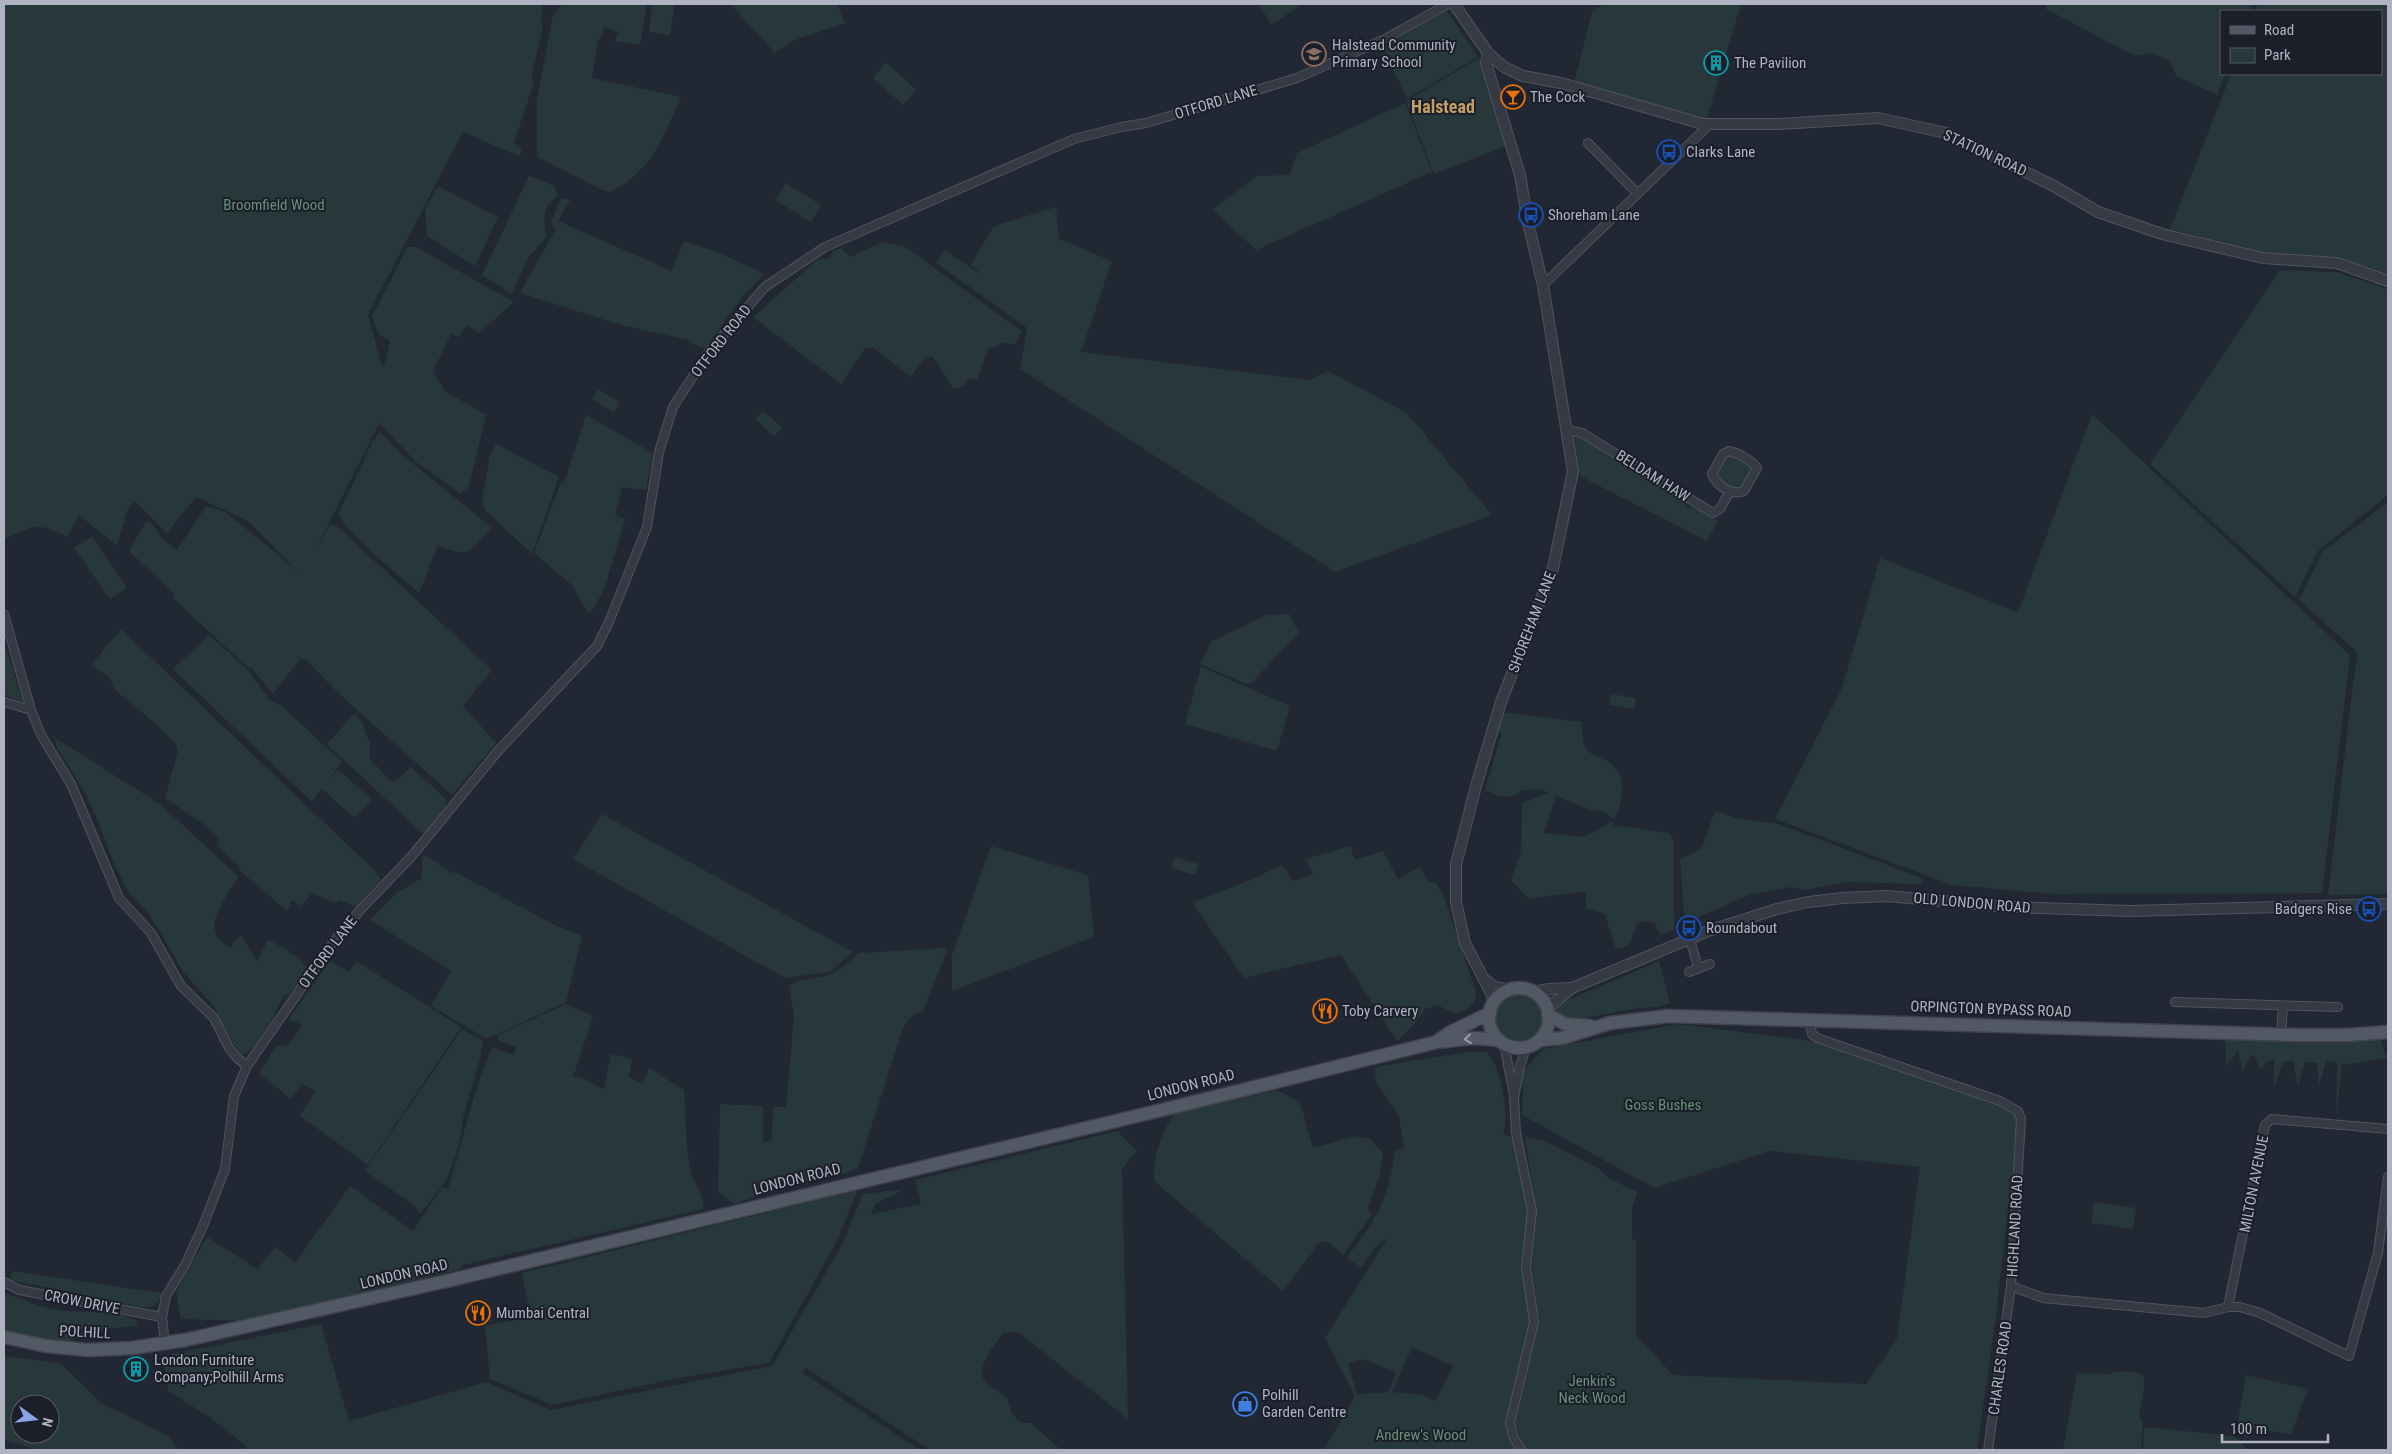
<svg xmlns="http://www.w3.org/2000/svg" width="2392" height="1454" font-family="'Roboto Condensed',sans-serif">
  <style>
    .green { fill: #283739; fill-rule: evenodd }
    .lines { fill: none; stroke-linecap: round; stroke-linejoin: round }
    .minor-casing { stroke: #505460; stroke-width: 10 }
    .tertiary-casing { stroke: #505460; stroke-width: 12 }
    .primary-casing { stroke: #3f434f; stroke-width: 15 }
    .minor { stroke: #353a45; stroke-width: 8 }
    .tertiary { stroke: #353a45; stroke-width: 10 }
    .primary { stroke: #535865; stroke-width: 12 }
    .oneway { stroke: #999dab }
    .labels { text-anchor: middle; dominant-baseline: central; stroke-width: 4; stroke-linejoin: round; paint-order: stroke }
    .poi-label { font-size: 15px; fill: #b0b4c2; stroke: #1b1f2a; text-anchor: start }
    .street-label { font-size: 15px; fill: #b0b4c2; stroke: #1b1f2a }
    .park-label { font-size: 15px; fill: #6a8f78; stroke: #1b1f2a }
    .quarter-label { font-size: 18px; font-weight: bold; fill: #c59e67; stroke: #1b1f2a }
  </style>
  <rect width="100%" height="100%" fill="#222734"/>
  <g class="green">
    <path d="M4,4H543L541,21L543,26L531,79L534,82L514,143L522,150L519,156L463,132L368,315L382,366L385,362L390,341L378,334L372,316L407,247H416L514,302L479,333L467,325L459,337L451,334L433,371L445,391L486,415L469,487L461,494L416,462L379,423L316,549L330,524L339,528L492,670L463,706L496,743L452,795L337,692L306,660L300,659L273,694L251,667H247L174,599V594L129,551L146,521L151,522L163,540L177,550L206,506L224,511L297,570L248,521L196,497L167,533L135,501L128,508L117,546L79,515L68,537C36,521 34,526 4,539Z"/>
    <path d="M562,4H647L640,45L615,41L618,32L604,27L601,39H598L592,78L681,97C663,137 653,170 611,192L602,190L537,157V99L553,15Z"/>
    <path d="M652,4H675L670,35L649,32Z"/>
    <path d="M730,4H837L845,23L792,41L775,53Z"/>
    <path d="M1258,4H1302L1272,25Z"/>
    <path d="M1601,4H1741L1706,121L1573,86L1593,9L1600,7Z"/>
    <path d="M2046,4H2252L2250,11H2221V74H2225L2217,95L2176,76L2170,61L2152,53L2135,56L2046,9Z"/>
    <path d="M2258,4H2388V274L2337,257L2263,252L2170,229L2231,74H2381V11H2255Z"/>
    <path d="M1446,10L1478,57L1407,99L1383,47Z"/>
    <path d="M1479,58L1506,146L1434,174L1406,101Z"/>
    <path d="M886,62L916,90L903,105L873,78Z"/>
    <path d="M1405,103L1432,172L1256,250L1213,210L1256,176L1290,175L1297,153Z"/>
    <path d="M529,176L555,186L557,196C542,207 543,220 547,237L528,258L512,294L482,275Z"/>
    <path d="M786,183L821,205L811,222L775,200Z"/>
    <path d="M440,187L498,217L475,266L427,236L425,211L436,188Z"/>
    <path d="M561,198L570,200L558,221L672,271L684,241L720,253L764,274L742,297L705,349L689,342V340L621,325L520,293L555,230L551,222Z"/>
    <path d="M1056,207L1059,239L1112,261L1081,352L1309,380L1328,371L1407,413L1492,515L1335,572L1020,369L1027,328L936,263L944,250L982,275L971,264L994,226Z"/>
    <path d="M882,242L906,247L1021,331L1016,344L1003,343L988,349L977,380L969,378C965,386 962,388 954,388C944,378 941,366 932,357L923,360L911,377L872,347L865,348L841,384L753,317L817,260L829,258L833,251L841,248L850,257Z"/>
    <path d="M2280,270L2336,272L2388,289V495L2319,550L2295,597L2150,464Z"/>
    <path d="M598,389L620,402L614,413L592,399Z"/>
    <path d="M763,411L782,427L774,436L755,419Z"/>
    <path d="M2092,414L2350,655L2322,893L2055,894L1952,885L1775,819L1842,688L1880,558L2018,612Z"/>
    <path d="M586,415L653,453L646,490L622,487L615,515L625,519L604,590L591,612H587L572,585L534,553L560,485L565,480Z"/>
    <path d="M380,432L401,454L492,528C469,552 470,559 438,545L419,593C397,573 351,538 338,514L373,441Z"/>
    <path d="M1574,432L1683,496L1686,507L1695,508L1718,521L1707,541L1580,476Z"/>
    <path d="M496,444L559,477L532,554L485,510L482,499L490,455Z"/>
    <path d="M1730,454L1751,466L1753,473L1743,489L1735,491L1718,479L1717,473L1725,459Z"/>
    <path d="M2388,502V894L2328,895L2353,683L2358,653L2299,600L2322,552Z"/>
    <path d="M92,536L127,588L110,599L74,548Z"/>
    <path d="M1289,614L1299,633L1251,683L1246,684L1200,664L1212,641L1267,615Z"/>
    <path d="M121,629L373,869L381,879L359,905L353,906L340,900L334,903L312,893L301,906L292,900L287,911L239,870L241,868L217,845L219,838L202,823L165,798L178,751L176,744L156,724L114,689L110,678L91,665Z"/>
    <path d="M209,635L248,670L269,699L283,707L342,762L328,781L338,770L372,799L354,818L322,789L312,802L173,669Z"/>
    <path d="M4,641L23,702L4,695Z"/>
    <path d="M1201,667L1290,706L1277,751L1185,724Z"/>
    <path d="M1611,694L1636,698L1634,709L1609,705Z"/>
    <path d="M1502,712L1582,722C1582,732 1581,744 1589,752C1594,756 1601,758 1607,761C1628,774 1623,797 1616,817L1612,818L1606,813L1588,809L1556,796L1544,833L1584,837L1613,821V825L1669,833L1674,841V930L1661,935L1654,922L1643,921L1636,926L1630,944L1622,948L1615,947L1605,914L1586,908V891L1529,899L1511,880L1521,851L1522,803L1549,793L1540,789L1523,790L1511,797L1499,796L1485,790L1502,732H1496Z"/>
    <path d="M354,714L364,724V730L370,743V759L390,780L394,782L411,767L446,799L445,806L426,832L422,833L327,744Z"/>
    <path d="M55,738L160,804L239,877C227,896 196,932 230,947L241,935L257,961L268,940C284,947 298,956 309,969L290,994L284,995C277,1010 258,1051 241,1055L226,1031L214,1006L183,972L159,930L145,909L130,895L114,864L96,816L80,784L56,746Z"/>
    <path d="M1715,811L1739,819L1779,824L1921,878L1923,882L1919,884L1847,882L1806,890L1791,887L1749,895L1701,916L1694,922L1684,918L1680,859L1701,849Z"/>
    <path d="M602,814L853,952L830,972L785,978L573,859Z"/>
    <path d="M991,846L1088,875L1094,937L952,991V955Z"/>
    <path d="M1350,846L1355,860L1383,851L1398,879L1419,867L1428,881L1436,883L1443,894L1476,992C1476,1006 1467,1011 1454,1014L1438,1005L1425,1009L1416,1022L1397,1041L1341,955L1244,978L1192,902L1241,884L1282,865L1293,881L1313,874L1306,859Z"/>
    <path d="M426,855L449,871L450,875L453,871L555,925L582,936L566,1002L487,1039L431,1006L451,971L370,920L396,893L422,878V857Z"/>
    <path d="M1174,857L1198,864L1195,875L1171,868Z"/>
    <path d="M946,948L947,951L923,1011L911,1017L903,1028L858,1168L843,1174L774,1190L734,1204L718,1192L720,1104L763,1106V1143L772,1140L773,1107H786L794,1016L789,986C802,977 817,980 831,974C842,969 850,961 859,953Z"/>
    <path d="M330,961L349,972L356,961L461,1027L368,1165L300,1116L315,1091L302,1084L291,1099L259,1073L276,1046L288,1045L300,1029L301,1024L289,1020L291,1016Z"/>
    <path d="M1659,961L1670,1003L1659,1007L1637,1008L1575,1020H1568L1555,1012L1557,1005L1558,1007L1564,1002Z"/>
    <circle cx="1519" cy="1019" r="24"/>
    <path d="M566,1004L593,1016L574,1074L571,1076L580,1077L604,1089L611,1054L632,1059L629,1077L642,1084L649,1068L684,1090C686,1117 685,1146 691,1172C695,1187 705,1193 703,1209L463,1265L460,1269L243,1321L181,1319L176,1292L207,1237L257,1269L276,1247L295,1263L350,1186L413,1231L442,1187L448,1189C463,1141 472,1093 492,1047L514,1055L516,1047L498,1040V1035Z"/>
    <path d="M1678,1024L1806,1040L2019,1112L1996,1316L1977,1450H1526L1515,1425L1539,1322L1532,1268L1536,1209L1525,1137L1543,1140L1598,1168L1608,1178L1637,1192L1632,1210V1239L1636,1241V1335L1673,1375L1866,1384L1897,1339L1920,1167L1770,1151L1654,1188L1522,1115L1523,1071L1543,1049Z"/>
    <path d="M462,1029L483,1041L480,1059L464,1114L459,1146L446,1181L420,1214L415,1206L365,1171Z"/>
    <path d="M2225,1037L2381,1039L2384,1052L2388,1058L2342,1065L2336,1118L2337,1062L2326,1061L2319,1086L2317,1063L2305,1062L2298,1086L2293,1061L2283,1062L2274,1088V1058L2259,1069L2255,1055L2250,1056L2243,1072L2238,1051L2226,1066Z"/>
    <path d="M1469,1052H1487C1501,1067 1510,1115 1503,1135L1515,1136L1528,1211L1522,1268L1530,1320L1507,1423L1516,1450H1324L1355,1396L1325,1338L1388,1237L1374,1249L1361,1268L1347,1257C1377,1220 1389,1197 1395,1150L1404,1148L1399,1116L1377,1084L1374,1068C1406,1060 1437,1058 1469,1052ZM1412,1347L1453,1366L1435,1401L1422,1395L1392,1392ZM1363,1359L1396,1373L1388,1392L1357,1394L1348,1363Z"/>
    <path d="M1277,1090L1300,1102L1313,1148L1356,1136L1371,1139L1383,1153L1380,1174L1368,1209L1372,1214C1363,1229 1352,1240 1344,1255L1327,1241L1316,1244L1315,1249L1283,1291L1154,1181C1153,1159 1161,1131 1175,1113Z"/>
    <path d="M1117,1131L1137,1151L1122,1169L1128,1419L1018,1332L1003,1333C996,1344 975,1367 984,1380C989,1387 1000,1392 1007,1397L1012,1414L1021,1423H1031L1061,1450H930L806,1368L803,1373L920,1450H243L246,1446L208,1416L168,1391L163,1356L321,1324L349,1421L486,1382L551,1410L772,1366L843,1243L863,1194L905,1189L875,1204L871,1214L921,1204L915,1180Z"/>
    <path d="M858,1190L837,1241L769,1363L684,1377L552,1405L490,1379L485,1326L531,1317L522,1273Z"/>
    <path d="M2094,1202L2136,1208L2133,1229L2091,1223Z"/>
    <path d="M12,1271L161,1293C162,1300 156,1304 151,1307H141L10,1280Z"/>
    <path d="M4,1293C20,1298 36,1306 53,1309C82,1315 111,1307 137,1321V1326L104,1329L65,1342L45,1340L4,1330Z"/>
    <path d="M4,1356L60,1363L101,1403L167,1435L180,1450H39L4,1440ZM20,1404H50V1434H20Z"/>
    <path d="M2122,1371L2138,1373L2143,1376C2147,1390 2140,1402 2139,1416L2143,1423L2141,1450H2063L2077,1373L2109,1374Z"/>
    <path d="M2246,1375L2308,1389L2291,1434L2251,1428L2248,1438L2236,1432Z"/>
    <path d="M2144,1427L2234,1436L2246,1448L2251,1450H2143Z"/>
  </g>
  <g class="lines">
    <g class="minor-casing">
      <g id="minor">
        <path d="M1588,143L1637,193"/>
        <path d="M1543,285L1709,125"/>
        <path d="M1567,430L1582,433L1713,513L1720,509L1730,491"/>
        <path d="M1729,451C1739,453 1751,460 1757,468L1744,491C1731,496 1717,486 1712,474L1723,454Z"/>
        <path d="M4,614L31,710L41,735L71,784L119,898L151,933L181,986L214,1018L229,1048L237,1058L247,1066"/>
        <path d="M4,702L31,710"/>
        <path d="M1690,939L1698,967"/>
        <path d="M1689,972L1710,964"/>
        <path d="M2175,1002L2338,1007"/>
        <path d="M1809,1020L1812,1034L1817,1038L2000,1101L2018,1111L2021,1119L2011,1286L2043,1298L2204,1313L2228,1307H2240L2260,1313L2349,1356L2378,1253L2388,1177"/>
        <path d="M2281,1035L2283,1006"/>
        <path d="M1504,1044L1514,1095"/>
        <path d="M4,1282L19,1290L162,1317"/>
        <path d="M2228,1307L2265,1125L2272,1119L2388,1129"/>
        <path d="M165,1344L162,1317L166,1296L185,1265L203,1226L225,1169L234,1096L247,1066L334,941L362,908L411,857L498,751L597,646L609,622L647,527L659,452L673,407L708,353L765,287L825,247L1074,139L1121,127L1146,123L1297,78L1385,39L1448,4"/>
        <path d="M1521,1450L1513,1436L1510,1423L1534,1322L1526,1267L1532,1211L1516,1133L1514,1097L1520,1066L1526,1048"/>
        <path d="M1988,1450L2011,1286"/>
      </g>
    </g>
    <g class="tertiary-casing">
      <g id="tertiary">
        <path d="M1454,4L1488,53L1504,67L1523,76L1561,83L1703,124H1779L1878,118L1946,133L2054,186L2098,212L2162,234L2263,258L2337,263L2388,281"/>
        <path d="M1488,53L1486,63L1520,175L1528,223L1543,285L1573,471L1553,568L1501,702L1476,786L1456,864V902L1465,943L1492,995L1493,1005"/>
        <path d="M1485,980L1495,987L1510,990"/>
        <path d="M1533,992L1549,989L1571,988"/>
        <path d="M1547,1009L1572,988L1711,930L1777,909L1808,902L1843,898L1887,896L2011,907L2130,911L2388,904"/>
      </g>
    </g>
    <g class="primary-casing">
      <g id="primary">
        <circle cx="1519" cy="1018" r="30"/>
        <path d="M1548,1015L1565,1024L1590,1026"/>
        <path d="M1439,1040L1449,1033L1490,1013"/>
        <path d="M1540,1040L1562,1038L1610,1023L1668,1016L2298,1035H2348L2388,1032"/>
        <path d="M4,1337L46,1346L88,1350L132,1348L185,1340L451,1280L1170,1108L1437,1042L1473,1038L1499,1040"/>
      </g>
    </g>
    <use href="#minor" class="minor"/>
    <use href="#tertiary" class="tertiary"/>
    <use href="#primary" class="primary"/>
  </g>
  <defs><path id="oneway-chevron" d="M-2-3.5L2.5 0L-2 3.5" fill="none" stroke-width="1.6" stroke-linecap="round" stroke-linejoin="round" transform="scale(1.25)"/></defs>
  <use class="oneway" href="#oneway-chevron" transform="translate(1468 1039) rotate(174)"/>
  <defs>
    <g id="school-ring" transform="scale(1.25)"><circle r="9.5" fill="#1b1f2a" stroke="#8d6e63" stroke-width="1.5"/><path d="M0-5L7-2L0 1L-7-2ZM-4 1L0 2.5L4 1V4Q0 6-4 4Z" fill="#8d6e63"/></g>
    <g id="building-ring" transform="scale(1.25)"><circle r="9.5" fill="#1b1f2a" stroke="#0f9aa8" stroke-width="1.5"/><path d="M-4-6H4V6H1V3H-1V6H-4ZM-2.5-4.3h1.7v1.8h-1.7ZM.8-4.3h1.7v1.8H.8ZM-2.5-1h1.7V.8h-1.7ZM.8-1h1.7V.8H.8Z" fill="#0f9aa8"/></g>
    <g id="bar-ring" transform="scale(1.25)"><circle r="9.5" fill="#1b1f2a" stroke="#e8710a" stroke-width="1.5"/><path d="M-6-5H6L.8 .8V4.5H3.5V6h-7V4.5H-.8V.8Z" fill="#e8710a"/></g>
    <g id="bus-ring" transform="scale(1.25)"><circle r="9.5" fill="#1b1f2a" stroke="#1a4fb4" stroke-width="1.5"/><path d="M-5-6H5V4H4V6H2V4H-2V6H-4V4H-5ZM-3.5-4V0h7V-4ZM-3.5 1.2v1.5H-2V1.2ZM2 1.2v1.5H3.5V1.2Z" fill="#1a4fb4"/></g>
    <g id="restaurant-ring" transform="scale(1.25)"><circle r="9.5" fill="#1b1f2a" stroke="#e8710a" stroke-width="1.5"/><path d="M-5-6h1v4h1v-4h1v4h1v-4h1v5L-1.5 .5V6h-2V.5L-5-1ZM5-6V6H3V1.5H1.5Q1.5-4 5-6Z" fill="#e8710a"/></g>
    <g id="shop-ring" transform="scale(1.25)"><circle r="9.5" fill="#1b1f2a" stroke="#3f7fe0" stroke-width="1.5"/><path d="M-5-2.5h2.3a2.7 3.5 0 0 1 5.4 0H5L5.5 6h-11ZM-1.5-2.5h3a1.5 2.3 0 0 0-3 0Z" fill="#3f7fe0"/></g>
  </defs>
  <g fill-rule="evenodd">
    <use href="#school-ring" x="1314" y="54"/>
    <use href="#building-ring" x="1716" y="63"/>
    <use href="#bar-ring" x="1513" y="97"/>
    <use href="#bus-ring" x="1669" y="152"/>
    <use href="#bus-ring" x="1531" y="215"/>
    <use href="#bus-ring" x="2369" y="909"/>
    <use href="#bus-ring" x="1689" y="928"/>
    <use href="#restaurant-ring" x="1325" y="1011"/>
    <use href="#restaurant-ring" x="478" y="1313"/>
    <use href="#building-ring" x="136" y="1369"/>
    <use href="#shop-ring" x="1245" y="1404"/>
  </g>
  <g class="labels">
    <g class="poi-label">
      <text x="1332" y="45">Halstead Community<tspan x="1332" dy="17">Primary School</tspan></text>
      <text x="1734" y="63">The Pavilion</text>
      <text x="1530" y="97">The Cock</text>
      <text x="1686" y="152">Clarks Lane</text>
      <text x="1548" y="215">Shoreham Lane</text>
      <text x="2352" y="909" text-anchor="end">Badgers Rise</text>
      <text x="1706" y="928">Roundabout</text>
      <text x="1342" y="1011">Toby Carvery</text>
      <text x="496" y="1313">Mumbai Central</text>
      <text x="154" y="1360">London Furniture<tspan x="154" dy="17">Company;Polhill Arms</tspan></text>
      <text x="1262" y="1395">Polhill<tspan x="1262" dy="17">Garden Centre</tspan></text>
    </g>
    <g class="street-label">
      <text transform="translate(1216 102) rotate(-17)">OTFORD LANE</text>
      <text transform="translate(1985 153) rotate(25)">STATION ROAD</text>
      <text transform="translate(721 341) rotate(-52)">OTFORD ROAD</text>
      <text transform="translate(1653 476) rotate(32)">BELDAM HAW</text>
      <text transform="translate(1532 622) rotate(-69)">SHOREHAM LANE</text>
      <text transform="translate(1972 903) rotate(5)">OLD LONDON ROAD</text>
      <text transform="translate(328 952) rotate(-53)">OTFORD LANE</text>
      <text transform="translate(1991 1009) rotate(2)">ORPINGTON BYPASS ROAD</text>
      <text transform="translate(1191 1085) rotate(-14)">LONDON ROAD</text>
      <text transform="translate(797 1179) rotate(-14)">LONDON ROAD</text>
      <text transform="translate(2254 1184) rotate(-79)">MILTON AVENUE</text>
      <text transform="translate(2015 1226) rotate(-87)">HIGHLAND ROAD</text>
      <text transform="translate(404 1274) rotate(-13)">LONDON ROAD</text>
      <text transform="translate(82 1302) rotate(11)">CROW DRIVE</text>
      <text transform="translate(85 1332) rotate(3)">POLHILL</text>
      <text transform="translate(2000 1368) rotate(-82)">CHARLES ROAD</text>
    </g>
    <g class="park-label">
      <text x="274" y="205">Broomfield Wood</text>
      <text x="1663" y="1105">Goss Bushes</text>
      <text x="1592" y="1381">Jenkin's<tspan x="1592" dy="17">Neck Wood</tspan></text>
      <text x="1421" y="1435">Andrew's Wood</text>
    </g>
    <g class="quarter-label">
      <text x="1443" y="106">Halstead</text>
    </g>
  </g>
  <rect width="2392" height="1454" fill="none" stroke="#b0b4c2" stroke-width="10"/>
  <rect x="2220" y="10" width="162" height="65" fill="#1b1f2a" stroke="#575b67"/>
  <rect x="2230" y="26" width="25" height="8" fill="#535865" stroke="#575b67"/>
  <text x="2264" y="35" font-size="15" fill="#b0b4c2">Road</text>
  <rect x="2230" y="48" width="25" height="15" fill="#283739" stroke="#575b67"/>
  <text x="2264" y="60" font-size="15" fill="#b0b4c2">Park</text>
  <g transform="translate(35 1419) rotate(105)"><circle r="24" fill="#1b1f2a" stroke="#575b67"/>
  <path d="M0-4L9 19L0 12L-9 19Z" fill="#8ca3ea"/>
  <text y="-8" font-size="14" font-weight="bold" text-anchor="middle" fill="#b0b4c2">N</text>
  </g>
  <path d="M2222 1434v8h106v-8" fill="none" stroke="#b0b4c2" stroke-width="2.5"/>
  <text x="2230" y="1434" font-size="15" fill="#b0b4c2" stroke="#1b1f2a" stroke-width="4" paint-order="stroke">100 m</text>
</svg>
